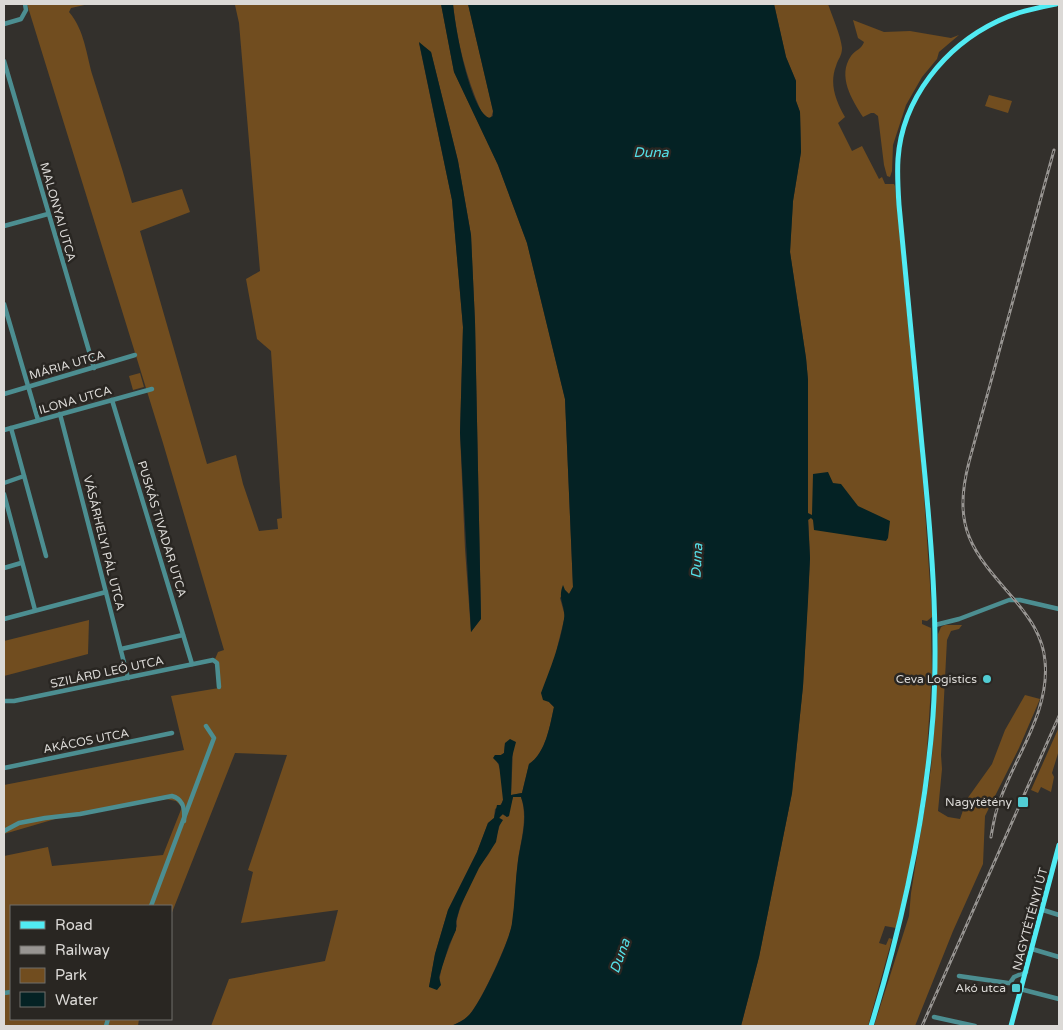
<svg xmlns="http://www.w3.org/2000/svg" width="1063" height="1030" font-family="'Varela Round',sans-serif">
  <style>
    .green { fill: #714d1f; fill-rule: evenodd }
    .water { fill: #042224 }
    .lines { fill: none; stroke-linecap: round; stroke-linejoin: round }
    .minor { stroke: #4c8e91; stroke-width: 4.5 }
    .major { stroke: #51ebf3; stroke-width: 5 }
    .rail-casing { stroke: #989592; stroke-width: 3 }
    .rail { stroke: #292622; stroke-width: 1; stroke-dasharray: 4; stroke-linecap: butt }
    .poi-dot { fill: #51ccd3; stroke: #292622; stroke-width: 2 }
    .labels { text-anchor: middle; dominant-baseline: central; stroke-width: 5; stroke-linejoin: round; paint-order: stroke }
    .street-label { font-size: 12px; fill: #dbd9d6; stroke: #292622 }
    .poi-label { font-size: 12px; fill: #dbd9d6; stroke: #292622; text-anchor: end }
    .water-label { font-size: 14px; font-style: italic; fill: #55e1e9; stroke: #292622 }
  </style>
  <rect width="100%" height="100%" fill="#33302c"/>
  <g class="green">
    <path d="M27,4H89L71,8L69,12C85,31 86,54 93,77C106,119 120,160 132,203L182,189L190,212L140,231L207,464L236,455L243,484L259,531L278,529L277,519L282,518L271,351L257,339L246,279L260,271L239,23L235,5L441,4L454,72L498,165L527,243L565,399L573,587L569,594L565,590L560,598L565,616L557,648L549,702L554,707C550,725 546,753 529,764L522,793L511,795L513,750L505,743L504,753L501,755H495L494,758C501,763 505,790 503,800C502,804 499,806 495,809L494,818L488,823L477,852L448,910L435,954L429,987L439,981L442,966L457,926C454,917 473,878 478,868C483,861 490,854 493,845C497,837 498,828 502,820L499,817L502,814L507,817L513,797H521C528,818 521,839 518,860C515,881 516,906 512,925C508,943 482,1000 470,1014C465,1020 458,1023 451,1026H211L229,979L325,961L338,910L241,923L253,872L248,870L287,755L235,753L171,915V906H11V1019H139L138,1026H4V856L48,847L52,866L163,855L182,807L176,801L166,799L62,817L4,834V785L184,750L171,696L219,688L215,659L218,652L224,650L163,443ZM419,43L431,52L458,161L471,235L475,322L481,618L471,632L465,549L460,433L463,327L452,200Z"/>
    <path d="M453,4H468L493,111L491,118L486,117L481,111C466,77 457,41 453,4Z"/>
    <path d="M774,4H828C832,16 841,36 842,48C842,56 838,59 836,66C829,84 836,101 845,117L838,123L852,151L862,146L879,179L882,177L885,184H894L895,186L923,481L932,614V617L927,621L922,620V624L931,628L932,672L926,765L916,839L896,928L885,926L879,943L886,945L889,938L892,939L868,1026H741L759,957L792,793L803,686L810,558L808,513V380L806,358L790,252L793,201L801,152L800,112L796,101V81L786,57Z"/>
    <path d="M853,20L884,32L910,31L951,38L959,35L939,52L937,59L922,77L906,105L893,145L892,171L890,177L887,176L884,165L878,116L874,113H871L863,117C852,100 837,76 851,56C855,50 862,49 864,42L858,38Z"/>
    <path d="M989,95L1012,101L1008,113L985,106Z"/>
    <path d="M140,373L144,387L133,390L129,376Z"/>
    <path d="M89,620L88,654L4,676V641Z"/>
    <path d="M945,625H962L959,629L951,631L947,640L941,755L942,769L938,811L948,817L960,819L967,799L992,764L1005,730L1025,695L1040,699L1019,748L985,816L983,864L953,931L915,1026H874L909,916L911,893L931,768L935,720L938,634L941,627Z"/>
    <path d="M1059,727V750L1052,773L1054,777L1051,792L1041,787L1038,793L1031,790Z"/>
  </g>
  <g class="water">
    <path d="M441,4H453C455,26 469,108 489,118L493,116V111L468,4H774L786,57L796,81V101L800,112L801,152L793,201L790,252L806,358L808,380V513L812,515L813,474L828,472L833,483L841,484L858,506L890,521L888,538L886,541L814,530L813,520L811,518L808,520L810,558L808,601L803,686L792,793L759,957L741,1026H451C458,1023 465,1020 470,1014C482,1000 510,941 512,923C515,903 515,882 518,861C521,840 529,818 521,797H513L509,816L507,817L503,814L499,818L503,820L499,826L496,842L479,868L460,907L456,921V930L449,945L439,977L441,985L437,990L429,987L435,954L448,910L477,852L488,823L494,818L497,805H501L503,800L499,764L493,758L495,755H501L504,753L505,743L510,739L516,742L512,757L511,795L522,793L529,764C546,753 550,725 554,707L549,702L543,700L541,693C550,669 560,645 564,619C566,605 557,600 563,585L565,590L569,594L573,587L565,399L527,243L498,165L454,72Z"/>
    <path d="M419,42L431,52L458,161L471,235L475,322L481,619L471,632L460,433L463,327L452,200Z"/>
  </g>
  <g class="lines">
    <g class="minor">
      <path d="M4,24L21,19L26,10L25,4"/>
      <path d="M4,61L94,368"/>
      <path d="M4,226L48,214"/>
      <path d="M4,304L38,420"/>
      <path d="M4,394L135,355"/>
      <path d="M112,400L192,664"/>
      <path d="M60,414L128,678"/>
      <path d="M11,428L46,556"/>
      <path d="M4,430L152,389"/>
      <path d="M4,483L24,476"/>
      <path d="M4,494L35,610"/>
      <path d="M4,568L21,563"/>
      <path d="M4,619L106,592"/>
      <path d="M935,625L959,619L1009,600H1020L1059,609"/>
      <path d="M121,649L183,635"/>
      <path d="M4,701H14L213,660L217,663L219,687"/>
      <path d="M4,768L172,733"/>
      <path d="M4,831L19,823L45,818L80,814L172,796C184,799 185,810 184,821"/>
      <path d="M151,906L214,738L206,726"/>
      <path d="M1043,910L1059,915"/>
      <path d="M1032,949L1059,957"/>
      <path d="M959,976L1008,983H1010L1014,977L1026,972"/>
      <path d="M1020,989L1059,999"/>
      <path d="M4,993L11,992"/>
      <path d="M934,1017L975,1026"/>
      <path d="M106,1026L108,1019"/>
    </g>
    <g class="major">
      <path d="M871,1026C902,925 925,822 933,716C939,626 931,535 922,446C915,365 907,285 899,205C898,190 897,174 898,159C902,99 945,46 998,21C1016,12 1037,8 1056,4"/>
      <path d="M1011,1026L1059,845"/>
    </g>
    <g class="rail-casing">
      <g id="rail">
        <path d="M991,837C993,825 995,812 1000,800C1016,755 1050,711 1045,661C1043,636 1029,617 1013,598C972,551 952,528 969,462L1054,150"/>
        <path d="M922,1026L1059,716"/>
      </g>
    </g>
    <use href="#rail" class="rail"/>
  </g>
  <g class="poi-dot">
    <circle cx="987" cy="679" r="5"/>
    <rect x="1017" y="796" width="12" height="12" rx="2.5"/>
    <rect x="1011" y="983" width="10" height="10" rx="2.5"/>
  </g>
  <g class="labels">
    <g class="street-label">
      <text transform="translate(58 212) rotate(74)">MALONYAI UTCA</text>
      <text transform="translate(67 365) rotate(-16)">MÁRIA UTCA</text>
      <text transform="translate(75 400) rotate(-16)">ILONA UTCA</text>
      <text transform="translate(162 529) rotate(73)">PUSKÁS TIVADAR UTCA</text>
      <text transform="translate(104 543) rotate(76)">VÁSÁRHELYI PÁL UTCA</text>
      <text transform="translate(107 672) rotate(-12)">SZILÁRD LEÓ UTCA</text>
      <text transform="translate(86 741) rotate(-11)">AKÁCOS UTCA</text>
      <text transform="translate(1030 919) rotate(-75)">NAGYTÉTÉNYI ÚT</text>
    </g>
    <g class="poi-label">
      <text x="977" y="679">Ceva Logistics</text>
      <text x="1012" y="802">Nagytétény</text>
      <text x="1006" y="988">Akó utca</text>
    </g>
    <g class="water-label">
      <text x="651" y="152">Duna</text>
      <text transform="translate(697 561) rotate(-87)">Duna</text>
      <text transform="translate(620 956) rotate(-70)">Duna</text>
    </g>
  </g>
  <rect width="1063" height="1030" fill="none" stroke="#dbd9d6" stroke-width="10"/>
  <rect x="10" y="905" width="162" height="115" fill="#292622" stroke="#706e6a"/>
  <rect x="20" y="921" width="25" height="8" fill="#51ebf3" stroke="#706e6a"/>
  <text x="55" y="930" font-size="15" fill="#dbd9d6">Road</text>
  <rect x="20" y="946" width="25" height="8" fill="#989592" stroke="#706e6a"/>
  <text x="55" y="955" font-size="15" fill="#dbd9d6">Railway</text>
  <rect x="20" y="968" width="25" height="15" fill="#714d1f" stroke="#706e6a"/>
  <text x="55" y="980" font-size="15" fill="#dbd9d6">Park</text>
  <rect x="20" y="992" width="25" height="15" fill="#042224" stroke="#706e6a"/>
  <text x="55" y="1005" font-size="15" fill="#dbd9d6">Water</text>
</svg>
